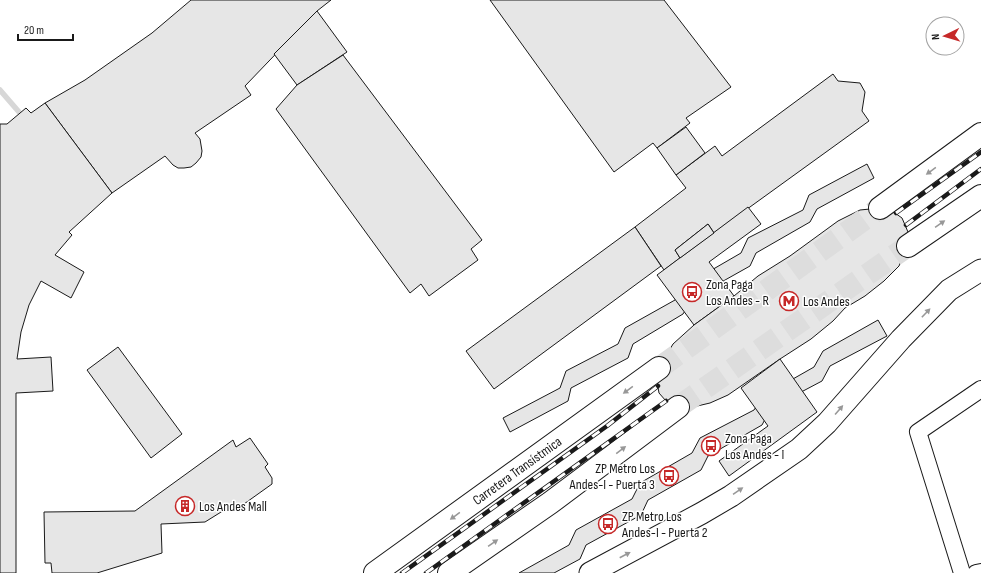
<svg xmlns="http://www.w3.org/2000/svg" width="981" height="573" font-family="'Sofia Sans Condensed',sans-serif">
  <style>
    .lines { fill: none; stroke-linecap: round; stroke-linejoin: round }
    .stream { stroke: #d7d7d7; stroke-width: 5.5 }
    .building { fill: #e6e6e6; stroke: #1a1a1a }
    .primary-tunnel { stroke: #ddd; stroke-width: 22; stroke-dasharray: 22 11; stroke-linecap: butt }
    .minor-casing { stroke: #1a1a1a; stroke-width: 18 }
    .tertiary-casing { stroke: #1a1a1a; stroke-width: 23 }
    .primary-casing { stroke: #1a1a1a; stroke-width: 24 }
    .minor { stroke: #fff; stroke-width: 16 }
    .tertiary { stroke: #fff; stroke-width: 21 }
    .primary { stroke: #fff; stroke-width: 22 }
    .rail-casing { stroke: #1a1a1a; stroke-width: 4.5 }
    .rail { stroke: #fff; stroke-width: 3; stroke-dasharray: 9; stroke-linecap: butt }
    .oneway { fill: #989898 }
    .labels { text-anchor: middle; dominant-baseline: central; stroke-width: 3; stroke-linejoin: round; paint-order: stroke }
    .poi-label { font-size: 14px; fill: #1a1a1a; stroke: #fff; text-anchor: start }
    .street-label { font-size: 14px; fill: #1a1a1a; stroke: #fff }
  </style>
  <rect width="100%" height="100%" fill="#fff"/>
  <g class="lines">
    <path class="stream" d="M0,90L19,112"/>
  </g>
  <g class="building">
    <path d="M191,0H331L317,11L245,86L251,95L195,133L200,139L202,151L201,157L196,163L191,167L184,168H178L173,165L165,156L112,193L45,103L85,80L152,33Z"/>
    <path d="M490,0H664L731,87L686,118L690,123L657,148L653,143L614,172Z"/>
    <path d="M317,11L347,52L297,85L274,54Z"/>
    <path d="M343,55L482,240L471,249L478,260L429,296L421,284L410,293L276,109L297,85Z"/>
    <path d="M833,74L838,81L860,83L865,92L862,111L869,121L714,233L708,224L675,250L680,258L664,270L635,227L686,188L676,175L715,146L722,156Z"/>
    <path d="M45,103L112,193L69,232L72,235L55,255L84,272L71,298L41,281L29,305L21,332L17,359L51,357L53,391L16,393V573H0V124H7L26,108L31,113Z"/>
    <path d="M686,127L705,153L676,175L657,148Z"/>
    <path d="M867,164L874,178L817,209L810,222L756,253L750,266L693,298L683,314L633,344L628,358L571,388L568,401L510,432L503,418L560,388L566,371L618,344L625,328L675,300L684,286L741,253L748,238L803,210L809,195Z"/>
    <path d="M748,207L761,224L709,262L734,296L694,325L657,275Z"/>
    <path d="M880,208L892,211L902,218L908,232V246L899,266L884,281L865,296L845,308L833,321L811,339L780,359L728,395L710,403L693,407H678L666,401L659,393L657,382L659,368L673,344L694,325L734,296L758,276L790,256L838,221L860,210Z"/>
    <path d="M708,224L714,233L680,258L675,250Z"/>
    <path d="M635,227L661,266L494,389L466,351Z"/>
    <path d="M878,320L887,336L830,366L822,381L771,408L762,425L708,456L701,470L648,500L641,515L586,545L580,559L554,573H519L569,545L576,530L632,499L640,483L692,453L700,438L754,410L763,396L814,367L823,351Z"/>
    <path d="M118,347L182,434L151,458L87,370Z"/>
    <path d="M780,359L817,412L729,476L719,461L768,426L741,388Z"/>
    <path d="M250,438L268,464L265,467L272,478V484L237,509L234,504L205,522L161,524L162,553L97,573H52L51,563H45L44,512L135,511L233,440L236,447Z"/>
  </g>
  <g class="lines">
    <g class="primary-tunnel">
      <path d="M659,368L880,208"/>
      <path d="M678,407L908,246"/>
    </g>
    <g class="minor-casing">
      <g id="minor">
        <path d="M962,573L918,432L981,389"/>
        <path d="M976,573L981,572"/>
      </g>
    </g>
    <g class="tertiary-casing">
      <path id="tertiary" d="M590,573L702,513L731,496L799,449L827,423L901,339L949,290L981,270"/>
    </g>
    <g class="primary-casing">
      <g id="primary">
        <path d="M880,208L981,134"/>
        <path d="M908,246L981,196"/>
        <path id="s1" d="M375,573L659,368"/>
        <path d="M449,573L550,503L678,407"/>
      </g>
    </g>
    <use href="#minor" class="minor"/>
    <use href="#tertiary" class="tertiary"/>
    <use href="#primary" class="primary"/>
    <g class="rail-casing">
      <g id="rail">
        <path d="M896,213L981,152"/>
        <path d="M906,225L981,169"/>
        <path d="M402,573L607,426L658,386"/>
        <path d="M426,573L666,401"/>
      </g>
    </g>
    <use href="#rail" class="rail"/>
  </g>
  <defs><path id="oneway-solid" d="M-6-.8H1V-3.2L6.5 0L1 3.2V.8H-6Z"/></defs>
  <g class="oneway">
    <use href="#oneway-solid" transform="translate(931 171) rotate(144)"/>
    <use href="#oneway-solid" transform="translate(940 224) rotate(-35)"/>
    <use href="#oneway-solid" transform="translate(926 313) rotate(-46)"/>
    <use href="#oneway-solid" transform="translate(628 390) rotate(144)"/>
    <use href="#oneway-solid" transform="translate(839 410) rotate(-49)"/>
    <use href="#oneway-solid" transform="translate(621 450) rotate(-37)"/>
    <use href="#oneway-solid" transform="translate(738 491) rotate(-34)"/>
    <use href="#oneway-solid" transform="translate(455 516) rotate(144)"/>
    <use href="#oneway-solid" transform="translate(493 543) rotate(-35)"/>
    <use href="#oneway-solid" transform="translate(625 555) rotate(-28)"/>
  </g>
  <defs>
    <g id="bus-ring" transform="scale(1)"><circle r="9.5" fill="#fff" stroke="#c62828" stroke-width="1.5"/><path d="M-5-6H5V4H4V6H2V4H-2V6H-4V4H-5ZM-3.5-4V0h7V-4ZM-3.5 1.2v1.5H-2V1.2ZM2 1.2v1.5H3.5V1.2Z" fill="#c62828"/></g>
    <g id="metro-ring" transform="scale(1)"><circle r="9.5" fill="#fff" stroke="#c62828" stroke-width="1.5"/><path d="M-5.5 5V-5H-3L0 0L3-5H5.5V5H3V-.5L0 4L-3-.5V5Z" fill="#c62828"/></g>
    <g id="building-ring" transform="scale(1)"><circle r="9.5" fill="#fff" stroke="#c62828" stroke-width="1.5"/><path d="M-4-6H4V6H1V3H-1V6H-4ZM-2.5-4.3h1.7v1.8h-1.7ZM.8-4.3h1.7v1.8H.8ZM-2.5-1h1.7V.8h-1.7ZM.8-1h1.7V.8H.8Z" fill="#c62828"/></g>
  </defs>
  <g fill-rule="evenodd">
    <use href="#bus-ring" x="692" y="292"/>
    <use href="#metro-ring" x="789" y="301"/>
    <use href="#bus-ring" x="711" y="446"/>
    <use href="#bus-ring" x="669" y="476"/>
    <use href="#building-ring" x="185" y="506"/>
    <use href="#bus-ring" x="608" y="524"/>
  </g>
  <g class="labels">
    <g class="poi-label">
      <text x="706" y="284">Zona Paga<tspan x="706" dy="16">Los Andes - R</tspan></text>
      <text x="803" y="301">Los Andes</text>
      <text x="725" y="438">Zona Paga<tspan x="725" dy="16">Los Andes - I</tspan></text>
      <text x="655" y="468" text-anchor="end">ZP Metro Los<tspan x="655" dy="16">Andes-I - Puerta 3</tspan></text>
      <text x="199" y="506">Los Andes Mall</text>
      <text x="622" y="516">ZP Metro Los<tspan x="622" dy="16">Andes-I - Puerta 2</tspan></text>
    </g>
    <g class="street-label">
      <text stroke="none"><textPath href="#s1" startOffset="175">Carretera Transístmica</textPath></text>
    </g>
  </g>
  <g transform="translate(945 36) rotate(265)"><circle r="19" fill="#ffffff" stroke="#a3a3a3"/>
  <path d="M0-3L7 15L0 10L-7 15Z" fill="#c62828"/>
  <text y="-6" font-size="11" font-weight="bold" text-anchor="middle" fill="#1a1a1a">N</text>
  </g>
  <path d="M18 34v6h55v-6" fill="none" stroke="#1a1a1a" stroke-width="2"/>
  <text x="24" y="34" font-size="12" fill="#1a1a1a" stroke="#ffffff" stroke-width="3" paint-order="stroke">20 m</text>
</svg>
